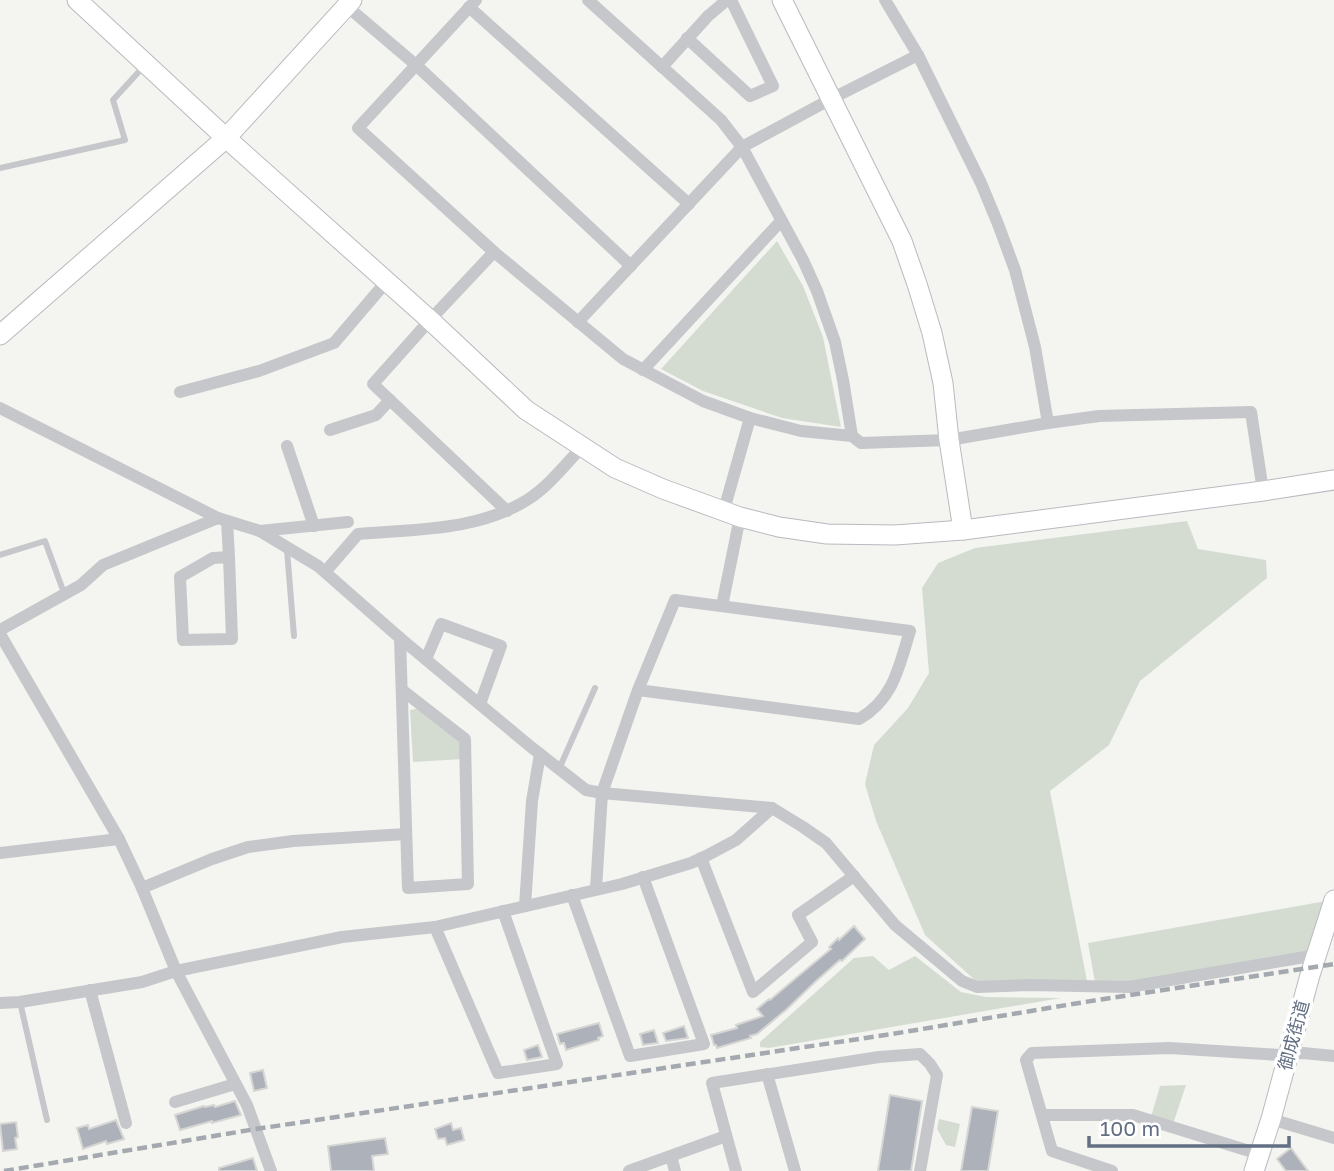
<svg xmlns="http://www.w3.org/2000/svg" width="1334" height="1171" font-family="'Golos Text','Noto Sans JP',sans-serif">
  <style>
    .green { fill: #d4dcd2 }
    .building { fill: #adb2ba; stroke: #d6d6d4; stroke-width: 2 }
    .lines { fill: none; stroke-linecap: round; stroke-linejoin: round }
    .secondary-casing { stroke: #b7babf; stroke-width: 21 }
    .lane { stroke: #c5c7cb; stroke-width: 6 }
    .street { stroke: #c5c7cb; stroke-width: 12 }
    .secondary { stroke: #fff; stroke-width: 19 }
    .rail { stroke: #a4a8af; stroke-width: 4.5; stroke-dasharray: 10 5; stroke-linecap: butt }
    .labels { text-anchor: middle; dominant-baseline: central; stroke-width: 7; stroke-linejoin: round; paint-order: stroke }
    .street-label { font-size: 18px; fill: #636f83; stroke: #fff }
  </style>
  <rect width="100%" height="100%" fill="#f4f5f1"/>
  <g class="green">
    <path d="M777,241L803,286L823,337L841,427L782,418L703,391L661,369Z"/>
    <path d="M1187,521L1198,549L1266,560L1267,578L1140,681L1109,745L1050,791L1087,981L977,982L925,935L876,821L865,784L874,745L908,708L929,673L922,588L938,563L975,548Z"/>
    <path d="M421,708L458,739L463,759L413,762L410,710Z"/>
    <path d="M1326,901L1312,953L1131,983L1095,982L1088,943Z"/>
    <path d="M873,956L889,970L915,956L961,992L986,997L1061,998L769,1048L760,1047V1042L854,958Z"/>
    <path d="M1186,1085L1173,1124L1151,1117L1160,1086Z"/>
    <path d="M939,1119L960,1124L955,1147L946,1145L937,1129Z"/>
  </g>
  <g class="building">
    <path d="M854,926L865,939L842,961L840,960L815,982L787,1009L757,1034L750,1036L751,1038L717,1048L716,1045H714L711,1035L737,1028L736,1025L763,1016L757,1009L769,999L770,1000L809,967L831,949L829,947L838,938L839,940Z"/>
    <path d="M599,1023L603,1036L598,1038L599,1040L566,1050L564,1043L560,1044L557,1034Z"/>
    <path d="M684,1026L688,1038L666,1041L663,1033Z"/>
    <path d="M654,1030L658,1043L643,1045L640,1034Z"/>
    <path d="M538,1045L542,1057L527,1060L524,1050Z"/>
    <path d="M263,1070L267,1088L254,1091L250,1073Z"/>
    <path d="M890,1095L922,1101L911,1171H878Z"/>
    <path d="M235,1101L241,1115L212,1123V1121L180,1130L175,1115L204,1106L205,1107L214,1105L215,1107Z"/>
    <path d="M972,1107L998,1111L988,1171H961Z"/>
    <path d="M116,1120L124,1139L107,1144L106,1141L83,1149L77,1128L88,1125L89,1129Z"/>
    <path d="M16,1122L18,1137L15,1138L17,1149L3,1151L0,1124Z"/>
    <path d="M451,1123L453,1130L461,1128L464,1140L447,1145L445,1138L438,1139L435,1129Z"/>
    <path d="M385,1138L388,1154L372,1156L374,1171H331L328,1146Z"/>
    <path d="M1291,1148L1308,1171H1286L1277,1159Z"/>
    <path d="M253,1158L257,1171H219V1168Z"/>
  </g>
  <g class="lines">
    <g class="secondary-casing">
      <g id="secondary">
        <path d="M77,0L226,138L430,320L526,410L615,468L663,489L740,517L779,527L827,534L895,535L963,530L1263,491L1334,480"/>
        <path d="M782,0L902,241L917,284L932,333L943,383L949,440L963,530"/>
        <path d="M0,335L226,138L352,0"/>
        <path d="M1254,1171L1271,1119L1310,975L1334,900"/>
      </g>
    </g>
    <g class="lane">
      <path d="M0,168L125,140L113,100L145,65"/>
      <path d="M287,550L294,636"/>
      <path d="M0,555L45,541L64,593"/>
      <path d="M559,769L595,688"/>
      <path d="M20,1002L47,1120"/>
    </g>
    <g class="street">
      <path d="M476,0L358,128L494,252L623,359L703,401L750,418L801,431L852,436L861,443L949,440L1048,423L1099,416L1251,412L1263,491"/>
      <path d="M588,0L721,120L742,147L803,260L817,291L835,342L843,380L852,436"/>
      <path d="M885,0L918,55L981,183L998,224L1015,270L1035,347L1048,423"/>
      <path d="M343,3L416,65L631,266"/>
      <path d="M469,7L689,204"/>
      <path d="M687,38L750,96L773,86L731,0"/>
      <path d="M662,67L708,16L727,0"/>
      <path d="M494,252L430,320L373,384L507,511"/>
      <path d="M578,322L742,147L831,99L918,55"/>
      <path d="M643,370L781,221"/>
      <path d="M180,392L259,371L334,343L386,282"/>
      <path d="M0,408L218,518L260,531L318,566L400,638L531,747L586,790L602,793L772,808L803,827L826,843L895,925L962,981L977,987L1029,985L1129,987L1317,955"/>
      <path d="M330,430L376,415L390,400"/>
      <path d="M287,446L314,526"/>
      <path d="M724,510L750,418"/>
      <path d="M227,521L229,557L213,558L180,577L183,640L232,639L229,557"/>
      <path d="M260,531L348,522"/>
      <path d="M325,572L358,534C415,529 477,531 527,500C548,487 565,465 582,447"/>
      <path d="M722,606L740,517"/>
      <path d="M0,630L81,585L103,565L218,518"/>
      <path d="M0,634L119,839L142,888L176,971L247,1105L271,1171"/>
      <path d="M400,638L408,888L468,884L465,739L402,690"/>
      <path d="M426,659L441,624L501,646L480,704"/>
      <path d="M0,853L119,839"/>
      <path d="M701,858L753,992L812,942L798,915L854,876"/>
      <path d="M142,888L212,859L248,847L293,841L406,834"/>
      <path d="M596,889L602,793L638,690L675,600L910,631C899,666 894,699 859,719L638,690"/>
      <path d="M572,895L630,1056L704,1044L643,877"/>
      <path d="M525,906L532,801L540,754"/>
      <path d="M435,927L498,1073L557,1064L503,911"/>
      <path d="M90,990L126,1123"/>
      <path d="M0,1003L20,1002L142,982L176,971L342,937L435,927L622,884L691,863L706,856L736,840L772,808"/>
      <path d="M767,1074L795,1171"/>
      <path d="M175,1102L235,1084"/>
      <path d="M1042,1115H1133L1259,1154"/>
      <path d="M1271,1119L1334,1138"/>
      <path d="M671,1156L675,1171"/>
      <path d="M629,1171L726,1136"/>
      <path d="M736,1171L712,1083L879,1057L920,1054L930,1064L937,1075L920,1171"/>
      <path d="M1112,1171L1052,1151L1026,1060L1032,1053L1170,1048L1280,1055L1303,1053L1334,1056"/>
    </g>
    <use href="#secondary" class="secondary"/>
    <path class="rail" d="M4,1171L256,1129L892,1034L1097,1000L1334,964"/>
  </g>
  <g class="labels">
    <g class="street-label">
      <text transform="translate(1293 1035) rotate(-75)">御成街道</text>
    </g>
  </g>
  <path d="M1089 1136v10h200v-10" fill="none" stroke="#636f83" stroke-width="3.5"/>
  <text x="1100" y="1136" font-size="21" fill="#636f83" stroke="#ffffff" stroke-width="5" paint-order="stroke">100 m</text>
</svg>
